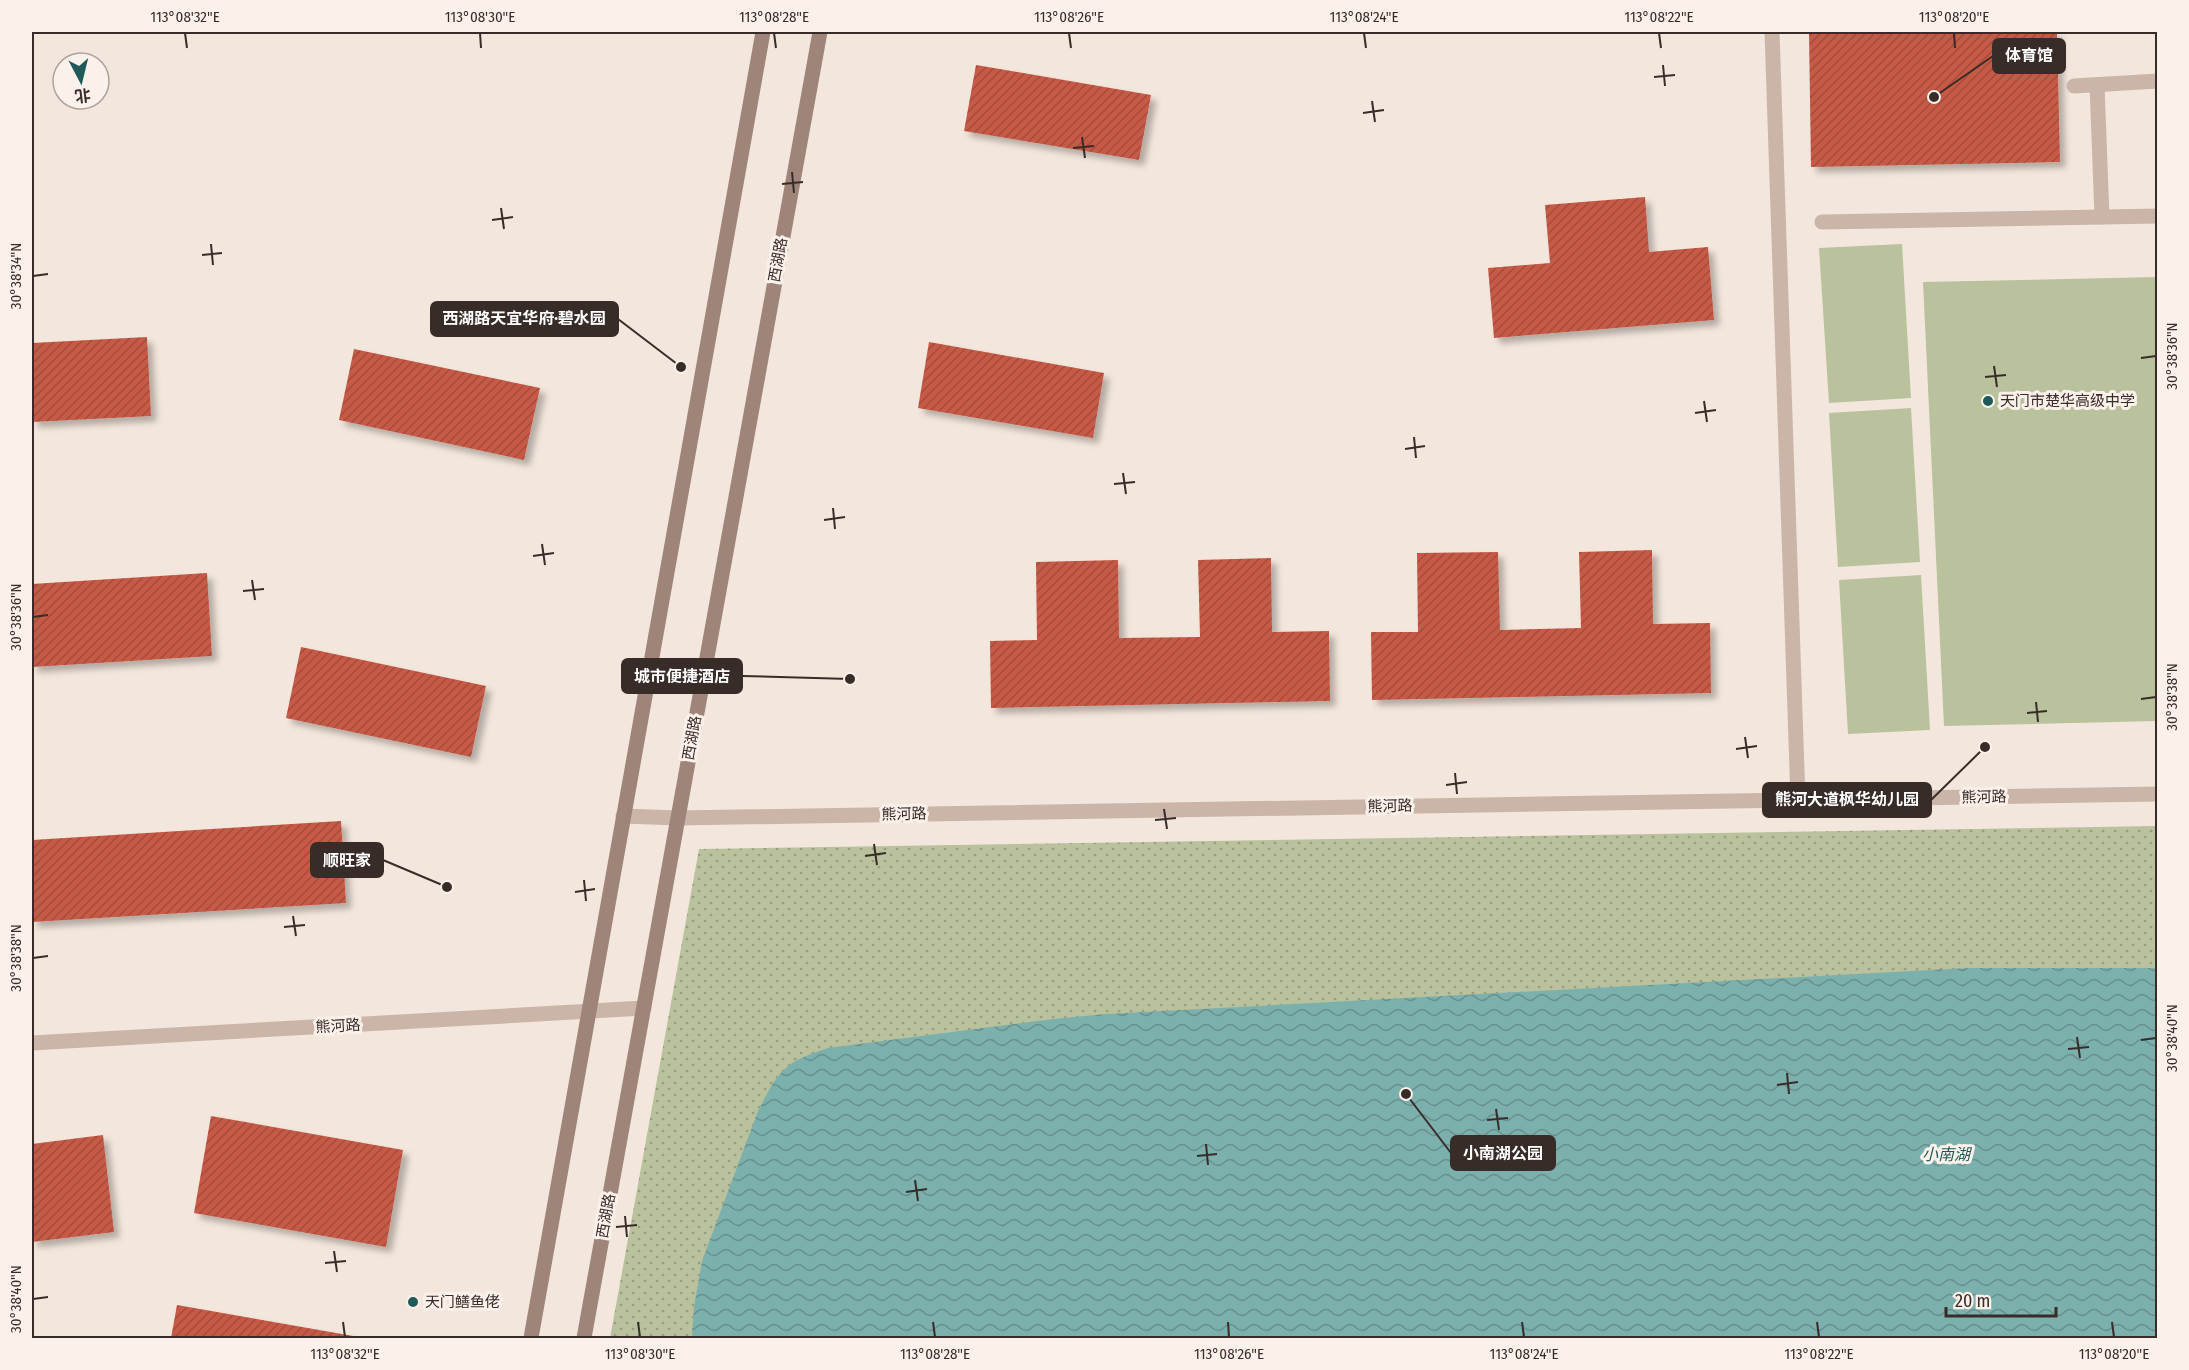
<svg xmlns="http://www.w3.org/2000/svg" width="2189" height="1370" font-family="'Fira Sans Condensed','Noto Sans SC',sans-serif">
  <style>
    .grass { fill: url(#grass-dots) }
    .pitch { fill: #b9c29d }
    .water { fill: url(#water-waves) }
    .building { fill: url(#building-hatch); filter: url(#shadow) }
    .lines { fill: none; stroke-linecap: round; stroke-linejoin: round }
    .service { stroke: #cbb5a9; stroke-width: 15 }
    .minor { stroke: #cbb5a9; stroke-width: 15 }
    .tertiary { stroke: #cbb5a9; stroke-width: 15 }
    .secondary { stroke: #9f847a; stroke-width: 15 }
    .ticks { fill: none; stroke: #382c29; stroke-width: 2 }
    .poi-dot { fill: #1e5a58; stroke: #faf1ea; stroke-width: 2 }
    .labels { text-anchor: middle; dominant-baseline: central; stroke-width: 6; stroke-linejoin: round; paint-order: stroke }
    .street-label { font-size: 15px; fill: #382c29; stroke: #faf1ea }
    .poi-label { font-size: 15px; fill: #382c29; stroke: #faf1ea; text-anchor: start }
    .water-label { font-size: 16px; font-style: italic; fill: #1e5a58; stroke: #faf1ea }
    .leader { fill: none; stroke: #382c29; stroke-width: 2 }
    .callout-dot { fill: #382c29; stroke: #faf1ea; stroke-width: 2 }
    .callout { fill: #382c29; stroke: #382c29; stroke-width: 2 }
    .callout-label { font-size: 16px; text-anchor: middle; font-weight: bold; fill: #fff }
    .neatline { fill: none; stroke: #382c29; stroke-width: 2 }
    .ticks-label { font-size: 15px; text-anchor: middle; fill: #382c29 }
  </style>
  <defs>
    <pattern id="grass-dots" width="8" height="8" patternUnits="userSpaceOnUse" patternTransform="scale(1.5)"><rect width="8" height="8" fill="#b9c29d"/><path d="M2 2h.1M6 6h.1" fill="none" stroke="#979e80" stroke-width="1.8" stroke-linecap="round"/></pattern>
    <pattern id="water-waves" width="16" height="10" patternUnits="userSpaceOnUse" patternTransform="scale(1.5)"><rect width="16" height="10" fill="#7cb0ad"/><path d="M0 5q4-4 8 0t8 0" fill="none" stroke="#678f8d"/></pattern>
    <pattern id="building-hatch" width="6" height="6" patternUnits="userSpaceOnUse" patternTransform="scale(1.5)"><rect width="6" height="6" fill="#c75a47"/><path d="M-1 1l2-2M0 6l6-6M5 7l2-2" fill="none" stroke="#a34b3b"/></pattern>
    <filter id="shadow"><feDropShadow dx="5.5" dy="5.5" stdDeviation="3" flood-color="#0004"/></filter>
  </defs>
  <rect width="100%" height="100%" fill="#f3e7dd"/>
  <path class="grass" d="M2157,826V1338H610L699,849Z"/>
  <g class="pitch">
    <path d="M1902,244L1911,398L1829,403L1819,248Z"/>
    <path d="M2157,277V721L1944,726L1923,282Z"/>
    <path d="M1911,408L1920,562L1838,567L1829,413Z"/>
    <path d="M1921,575L1930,730L1848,734L1839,580Z"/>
  </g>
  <path class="water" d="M1968,968H2157V1338H692L694,1307L702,1261L758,1111C778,1071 784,1062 828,1048L1053,1019L1106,1014Z"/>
  <g class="building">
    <path d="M1809,32H2057L2060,162L1811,167Z"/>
    <path d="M976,65L1151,95L1139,160L964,131Z"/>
    <path d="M1645,197L1649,252L1708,247L1714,320L1494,338L1488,268L1550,263L1545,205Z"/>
    <path d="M147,337L151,416L32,422V343Z"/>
    <path d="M929,342L1104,373L1093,438L918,408Z"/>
    <path d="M354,349L540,388L524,460L339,420Z"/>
    <path d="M1652,550L1653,624L1710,623L1711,693L1372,700L1371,632H1418L1417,553L1498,552L1500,630L1581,628L1579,552Z"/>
    <path d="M1271,558L1272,632L1329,631L1330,701L991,708L990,641L1037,640L1036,562L1118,560L1119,638L1200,637L1198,560Z"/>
    <path d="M207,573L212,656L32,667V584Z"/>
    <path d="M301,647L486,686L471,757L286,718Z"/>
    <path d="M341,821L346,903L32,922V840Z"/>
    <path d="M211,1116L403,1150L386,1247L194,1213Z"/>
    <path d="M103,1135L114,1232L32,1242V1144Z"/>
    <path d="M177,1305L359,1337L358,1338H171Z"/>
  </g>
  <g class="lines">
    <g class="service">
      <path d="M1772,32L1798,800"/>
      <path d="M2097,85L2102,217"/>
      <path d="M2074,86L2158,81"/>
      <path d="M1822,222L2158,216"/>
    </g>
    <path class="minor" d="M32,1043L644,1008"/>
    <path class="tertiary" d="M623,816L678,818L2158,794"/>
    <g class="secondary">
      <path d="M531,1338L763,32"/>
      <path d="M584,1338L820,32"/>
    </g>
  </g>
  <path class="ticks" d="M185,33L187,48M480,33L481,48M774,33L776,48M1069,33L1071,48M1364,33L1366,48M1659,33L1661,48M1954,33L1955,48M1663,65L1665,86M1654,77L1675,75M1372,101L1375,122M1363,113L1384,110M1082,137L1085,158M1073,148L1094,146M792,172L794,193M782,184L803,182M501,208L504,229M492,220L513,217M211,244L213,265M202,255L222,253M33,276L48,274M2141,358L2156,356M1994,366L1997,387M1985,377L2006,375M1704,401L1707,422M1695,413L1716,410M1414,437L1416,458M1405,449L1425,446M1123,473L1126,494M1114,484L1135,482M833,508L835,529M824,520L845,517M542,544L545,565M533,556L554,553M252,580L255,600M243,591L264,589M33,617L48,615M2141,699L2156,697M2036,702L2038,722M2027,713L2047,711M1745,737L1748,758M1736,749L1757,746M1455,773L1457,794M1446,785L1467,782M1164,809L1167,829M1155,820L1176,818M874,844L877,865M865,856L886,853M584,880L586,901M575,892L595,889M293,916L296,936M284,927L305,925M33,958L48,956M2077,1037L2080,1058M2141,1040L2156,1038M2068,1049L2089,1047M1787,1073L1789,1094M1777,1085L1798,1082M1496,1109L1499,1130M1487,1120L1508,1118M1206,1144L1208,1165M1197,1156L1217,1154M915,1180L918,1201M906,1192L927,1189M625,1216L627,1237M616,1227L637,1225M334,1251L337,1272M325,1263L346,1261M33,1299L48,1297M343,1322L345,1337M638,1322L640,1337M933,1322L935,1337M1228,1322L1229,1337M1522,1322L1524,1337M1817,1322L1819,1337M2112,1322L2114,1337"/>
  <g class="poi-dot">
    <circle cx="1988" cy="401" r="6"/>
    <circle cx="413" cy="1302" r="6"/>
  </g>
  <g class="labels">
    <g class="street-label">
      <text transform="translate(778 260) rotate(-80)">西湖路</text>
      <text transform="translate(692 738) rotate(-80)">西湖路</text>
      <text transform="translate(1984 797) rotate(-1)">熊河路</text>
      <text transform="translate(1390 806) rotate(-1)">熊河路</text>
      <text transform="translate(904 814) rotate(-1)">熊河路</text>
      <text transform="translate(338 1026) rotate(-3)">熊河路</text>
      <text transform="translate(606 1216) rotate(-80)">西湖路</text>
    </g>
    <g class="poi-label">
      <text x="2000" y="401">天门市楚华高级中学</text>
      <text x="425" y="1302">天门鳝鱼佬</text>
    </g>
    <g class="water-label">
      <text x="1946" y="1154">小南湖</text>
    </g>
  </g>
  <path class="leader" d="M1934 97L1993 56M681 367L618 319M850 679L742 676M1985 747L1931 800M447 887L383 860M1406 1094L1451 1153"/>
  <g class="callout-dot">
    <circle cx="1934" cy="97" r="6"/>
    <circle cx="681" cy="367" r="6"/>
    <circle cx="850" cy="679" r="6"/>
    <circle cx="1985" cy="747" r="6"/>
    <circle cx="447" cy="887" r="6"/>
    <circle cx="1406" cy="1094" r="6"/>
  </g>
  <g class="callout">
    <rect x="1993" y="39" width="72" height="34" rx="6"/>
    <rect x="431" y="302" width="187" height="34" rx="6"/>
    <rect x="622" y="659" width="120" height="34" rx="6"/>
    <rect x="1763" y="783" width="168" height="34" rx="6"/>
    <rect x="311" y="843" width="72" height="34" rx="6"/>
    <rect x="1451" y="1136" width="104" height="34" rx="6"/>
  </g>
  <g class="callout-label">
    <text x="2029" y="61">体育馆</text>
    <text x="524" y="324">西湖路天宜华府·碧水园</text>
    <text x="682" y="682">城市便捷酒店</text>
    <text x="1847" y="805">熊河大道枫华幼儿园</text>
    <text x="347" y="866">顺旺家</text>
    <text x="1503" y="1159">小南湖公园</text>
  </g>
  <rect width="2189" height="1370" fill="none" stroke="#faf1ea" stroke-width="66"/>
  <g transform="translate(81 81) rotate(173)"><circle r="28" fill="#faf1ea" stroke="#aca29d" stroke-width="1.5"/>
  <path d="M0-4.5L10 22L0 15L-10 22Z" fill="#1e5a58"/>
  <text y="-9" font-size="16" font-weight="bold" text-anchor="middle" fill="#382c29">北</text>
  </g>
  <path d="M1946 1307v9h110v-9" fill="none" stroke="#382c29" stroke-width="3"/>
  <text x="1955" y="1307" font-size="18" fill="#382c29" stroke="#faf1ea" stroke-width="4.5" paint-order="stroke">20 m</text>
  <rect x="33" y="33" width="2123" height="1304" class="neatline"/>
  <g class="ticks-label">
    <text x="185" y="22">113°08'32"E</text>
    <text x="480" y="22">113°08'30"E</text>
    <text x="774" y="22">113°08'28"E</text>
    <text x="1069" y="22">113°08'26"E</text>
    <text x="1364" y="22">113°08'24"E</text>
    <text x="1659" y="22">113°08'22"E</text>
    <text x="1954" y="22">113°08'20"E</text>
    <text transform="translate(16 276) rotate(-90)" y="5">30°38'34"N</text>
    <text transform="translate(2172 356) rotate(-90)" y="5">30°38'36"N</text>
    <text transform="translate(16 617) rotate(-90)" y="5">30°38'36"N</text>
    <text transform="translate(2172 697) rotate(-90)" y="5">30°38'38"N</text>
    <text transform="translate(16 958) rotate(-90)" y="5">30°38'38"N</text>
    <text transform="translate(2172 1038) rotate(-90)" y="5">30°38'40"N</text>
    <text transform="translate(16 1299) rotate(-90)" y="5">30°38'40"N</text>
    <text x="345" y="1359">113°08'32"E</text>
    <text x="640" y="1359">113°08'30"E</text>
    <text x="935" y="1359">113°08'28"E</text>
    <text x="1229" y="1359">113°08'26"E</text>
    <text x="1524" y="1359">113°08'24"E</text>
    <text x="1819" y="1359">113°08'22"E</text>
    <text x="2114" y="1359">113°08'20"E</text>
  </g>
</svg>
